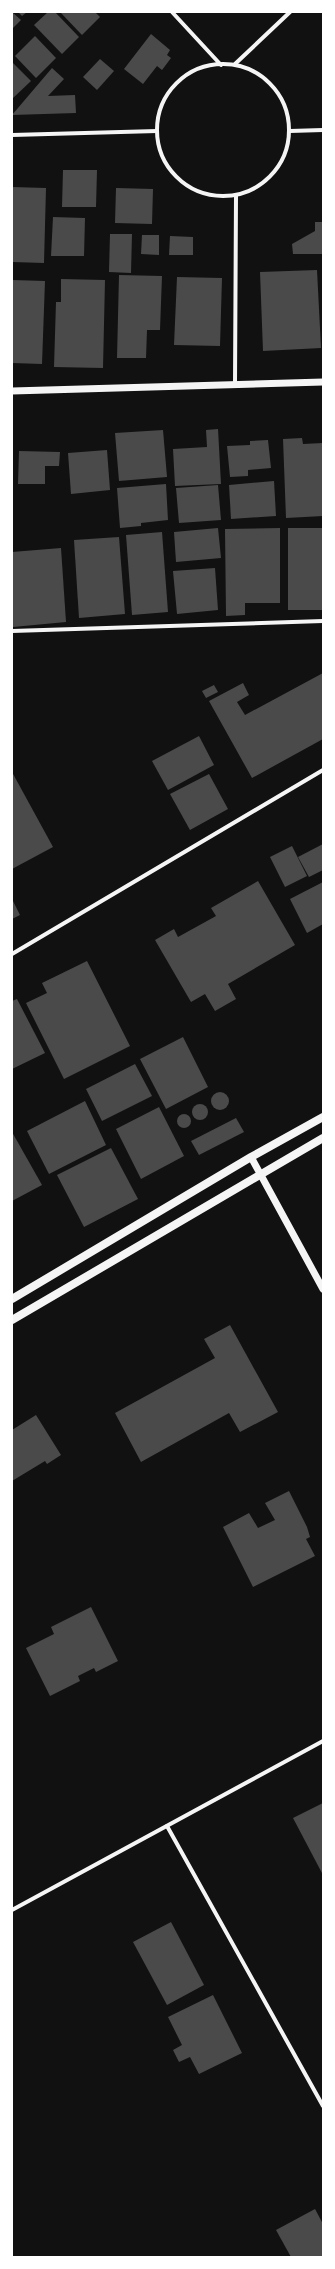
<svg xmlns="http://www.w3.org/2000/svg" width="335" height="2269" font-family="Rubik,sans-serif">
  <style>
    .building { fill: #4a4a4a }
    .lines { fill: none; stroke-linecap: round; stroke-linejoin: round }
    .minor { stroke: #f5f5f5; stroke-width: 4 }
    .tertiary { stroke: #f5f5f5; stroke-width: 7 }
    .secondary { stroke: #f5f5f5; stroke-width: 8 }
  </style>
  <rect width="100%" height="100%" fill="#111"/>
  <g class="building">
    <path d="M12,12L21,20L12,29Z"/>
    <path d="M18,12H27L22,16Z"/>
    <path d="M48,12H55L79,37L62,54L34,25Z"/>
    <path d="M60,12H95L100,17L82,35Z"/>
    <path d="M151,34L170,50L167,55L171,58L162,70L157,66L143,84L124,69Z"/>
    <path d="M35,36L56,58L36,78L15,56Z"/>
    <path d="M100,59L114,71L97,90L83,77Z"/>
    <path d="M12,62L31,81L12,99Z"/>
    <path d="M52,68L64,79L48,96L75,95L76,113L12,115Z"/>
    <path d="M63,170H97L96,207H62Z"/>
    <path d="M12,187L46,188L44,263L12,262Z"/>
    <path d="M116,188L153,189L152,224L115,223Z"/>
    <path d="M53,217L85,218L84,256H51Z"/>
    <path d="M315,222H323V254H293L292,244L315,231Z"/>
    <path d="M110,234H132L131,273L109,272Z"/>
    <path d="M142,235H159V255L141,254Z"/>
    <path d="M170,236L193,237V255H169Z"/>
    <path d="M317,270L321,348L263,351L260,272Z"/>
    <path d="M119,275L162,276L160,330H147L146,358H117Z"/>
    <path d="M177,277L222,278L220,346L174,345Z"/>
    <path d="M61,279L105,280L103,368L54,367L56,302H61Z"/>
    <path d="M12,280L45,281L42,364L12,363Z"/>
    <path d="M218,429L221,484L175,486L173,449L207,447L206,430Z"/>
    <path d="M163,430L167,477L119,481L115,433Z"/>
    <path d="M302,438L303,444L323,443V516L286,518L283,439Z"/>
    <path d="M268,440L271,468L248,470V476L230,477L227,446L250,445V441Z"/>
    <path d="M107,450L110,490L71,494L68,453Z"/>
    <path d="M19,451L60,452L59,466H45V484H18Z"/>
    <path d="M274,481L276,516L231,519L229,485Z"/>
    <path d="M166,484L168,520L141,523V526L120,528L117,488Z"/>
    <path d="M218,485L221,520L179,523L176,488Z"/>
    <path d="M218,528L221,558L176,562L174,532Z"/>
    <path d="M280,528V603H245V615L226,616L225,529Z"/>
    <rect x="288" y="528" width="35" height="82"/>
    <path d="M162,532L168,612L132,615L126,535Z"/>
    <path d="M119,537L125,614L79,618L74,540Z"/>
    <path d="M61,548L66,622L13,627L12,552Z"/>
    <path d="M215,568L218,610L177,614L173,571Z"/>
    <path d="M323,673V739L252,778L209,701L243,683L249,695L237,702L245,715Z"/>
    <path d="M214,685L218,692L206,698L202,691Z"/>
    <path d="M199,736L214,765L168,790L152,761Z"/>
    <path d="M12,772L53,847L12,869Z"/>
    <path d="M209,774L228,809L190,830L170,794Z"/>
    <path d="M323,844V870L309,877L298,857Z"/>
    <path d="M292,846L307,876L285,887L270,857Z"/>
    <path d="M258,881L295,945L228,984L236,999L215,1011L205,994L191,1002L155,940L174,929L178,937L216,916L211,908Z"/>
    <path d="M323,882V924L307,933L290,899Z"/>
    <path d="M12,899L20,915L12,919Z"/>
    <path d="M87,961L130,1046L64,1079L26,1003L47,993L42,983Z"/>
    <path d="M17,999L45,1053L12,1069V1001Z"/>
    <path d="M183,1037L208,1087L166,1109L140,1059Z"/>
    <path d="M135,1064L152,1096L102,1121L86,1089Z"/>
    <circle cx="220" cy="1101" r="9"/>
    <path d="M85,1101L106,1145L49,1174L27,1131Z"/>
    <circle cx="200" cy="1112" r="8"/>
    <path d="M159,1107L184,1156L141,1179L116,1129Z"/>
    <circle cx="184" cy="1121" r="7"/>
    <path d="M236,1118L244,1132L199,1155L191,1141Z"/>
    <path d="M12,1132L42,1185L12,1201Z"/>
    <path d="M111,1148L138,1199L84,1227L57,1175Z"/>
    <path d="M230,1325L278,1412L240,1432L229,1413L141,1462L115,1413L215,1358L204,1339Z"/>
    <path d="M36,1415L61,1455L47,1464L45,1461L12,1481V1430Z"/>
    <path d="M289,1491L307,1527L310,1537L306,1539L315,1556L253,1587L223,1527L249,1513L258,1528L275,1520L265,1503Z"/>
    <path d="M91,1607L118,1661L96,1672L94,1668L78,1676L80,1681L50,1696L26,1648L54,1634L51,1627Z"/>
    <path d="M323,1803V1875L293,1818Z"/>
    <path d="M171,1922L204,1985L167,2005L133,1942Z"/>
    <path d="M213,1995L242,2053L199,2074L190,2057L179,2062L173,2050L182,2045L168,2017Z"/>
    <path d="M315,2209L323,2224V2257H291L276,2230Z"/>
  </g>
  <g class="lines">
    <g class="minor">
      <path d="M172,12L221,65"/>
      <circle cx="223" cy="130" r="66"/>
      <path d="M235,64L290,12"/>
      <path d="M290,131L323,130"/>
      <path d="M12,135L157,131"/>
      <path d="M235,385L236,196"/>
      <path d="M12,631L323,621"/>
      <path d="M12,954L323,770"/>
      <path d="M167,1826L323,2106"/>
      <path d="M12,1910L323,1741"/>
    </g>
    <g class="tertiary">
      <path d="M12,391L323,382"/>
      <path d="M251,1157L323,1289"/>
    </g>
    <g class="secondary">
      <path d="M12,1299L251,1157L323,1117"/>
      <path d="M12,1320L323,1138"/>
    </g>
  </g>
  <rect width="335" height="2269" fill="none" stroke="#ffffff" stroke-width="26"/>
</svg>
